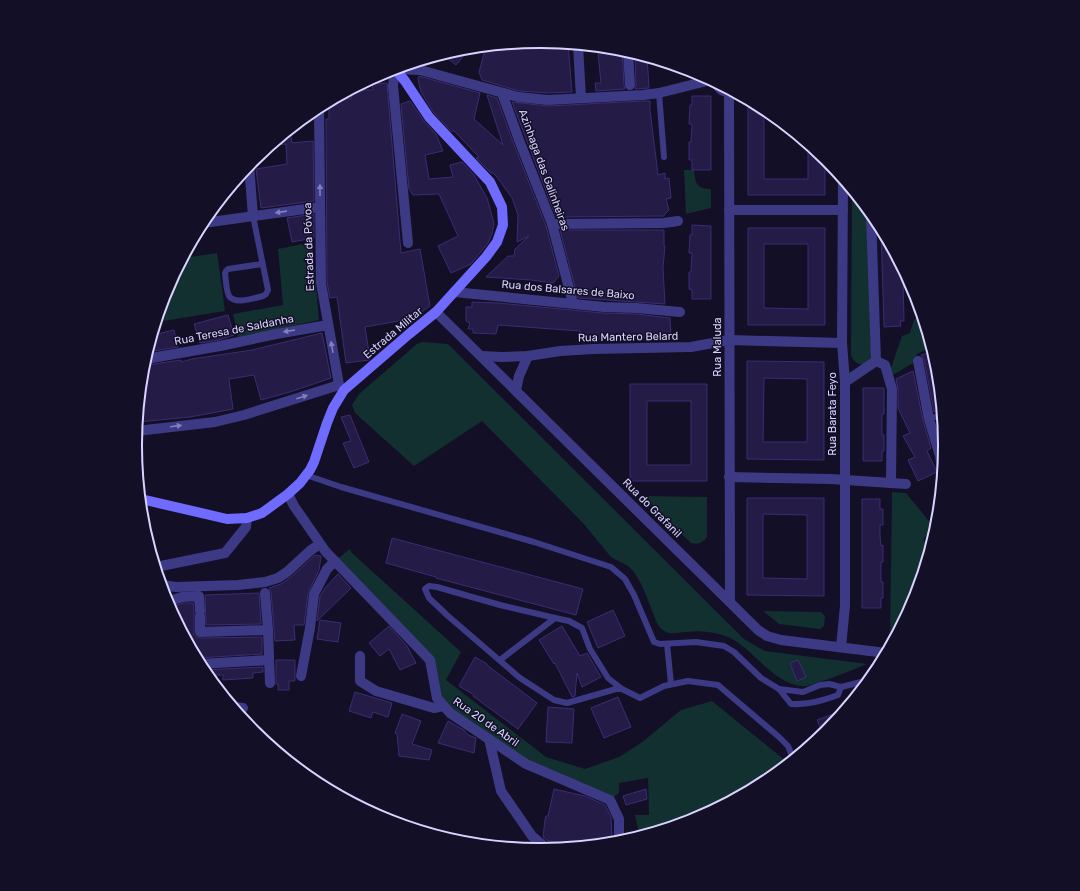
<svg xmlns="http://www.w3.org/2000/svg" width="1080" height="891" font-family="Rubik,sans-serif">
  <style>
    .green { fill: #12302f }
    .building { fill: #241b47; stroke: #3b2d73; fill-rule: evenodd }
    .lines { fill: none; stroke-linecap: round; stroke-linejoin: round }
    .lane { stroke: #3d3a85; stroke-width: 6 }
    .street { stroke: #3d3a85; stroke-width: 10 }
    .secondary { stroke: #6f6bff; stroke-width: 10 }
    .oneway { fill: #837fbc }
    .labels { text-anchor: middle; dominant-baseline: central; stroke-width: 3; stroke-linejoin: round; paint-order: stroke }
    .street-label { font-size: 11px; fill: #d9d4ff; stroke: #130f26 }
    .rim { fill: none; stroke: #d9d4ff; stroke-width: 2 }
  </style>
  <rect width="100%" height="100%" fill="#130f26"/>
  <g class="green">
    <path d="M684,170H694C695,183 697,189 711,189V208L686,214Z"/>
    <path d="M852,191L867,209L872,354L871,359L862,365C856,363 853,361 851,355Z"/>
    <path d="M312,242L319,320L238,337L233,314L283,305L278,249Z"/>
    <path d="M217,253L225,311L157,322L166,290L184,258Z"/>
    <path d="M921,315L931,347L917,354L913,363L893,375L891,368L902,336L910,333L914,320Z"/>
    <path d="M422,342L448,344L744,639L765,651L867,664C850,671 833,678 816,683C811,685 806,687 801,686C772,683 753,648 728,637C715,632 701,630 686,632C681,632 674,634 668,633C663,631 660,628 657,623C650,607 642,578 629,567C623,562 616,561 610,556L583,523L482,421L414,466L355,413L352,405L359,394L417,344Z"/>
    <path d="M892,492L906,493L933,526L923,540L928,545L931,542L914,601L891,643H890Z"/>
    <path d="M643,496L707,497V537C702,543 699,545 691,543Z"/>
    <path d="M350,549L352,553L461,652L446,680L546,757L585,769L619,757L641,743L681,710L712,701L786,761L787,764L765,782L695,819L645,834L639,833L635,815H649L648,778L619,783V793L610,800L526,764L437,698L430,660L335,561Z"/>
    <path d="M763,611L821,612L825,616L824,626L820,629L779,624Z"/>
  </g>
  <g class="building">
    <path d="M534,42L555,45V42L568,44L572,92L548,93L519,91L482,80L479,72L486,46Z"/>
    <path d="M603,47L622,50L624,85L625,89L596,91L595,83H601L598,53H604Z"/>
    <path d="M470,48L456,65L442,54L461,49Z"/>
    <path d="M635,54L647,57L649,88L635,89L636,85Z"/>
    <path d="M419,76L480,93L474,119L503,145L487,95L497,98L513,142L546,226L559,276L553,283L531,280L486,277L508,256H514L515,249L529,236L517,242L518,215L512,198L497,177L493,173H491L476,158L479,157L454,131H451L434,113L421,92L418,79Z"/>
    <path d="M387,83L401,253L420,249L430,306L406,323L404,320L365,327L370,359L369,360L346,363L337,297L330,298L327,282L326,119H329V102L336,98L351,99L352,90H373L372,84Z"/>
    <path d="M692,96H711V170H692V160H689V142H691L692,124H689L690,105H692Z"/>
    <path d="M748,100L764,109V179H808V145L825,159V195H748Z"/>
    <path d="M410,101L424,121L436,134L443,151L425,155L429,179L453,177L450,165L462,162L474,175L487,198L492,216L494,223L492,234L488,243L471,264L451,273L438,246L458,236L439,194L413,195L409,189L401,104Z"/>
    <path d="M643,101H650V110L658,175L665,173V179L669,178L671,198L666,199L669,210L664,215V216L556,217L512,102L548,106Z"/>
    <path d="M290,130L292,143L313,141L314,201L261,208L256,169L287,164L286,144L272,145Z"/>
    <path d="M314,214V238L292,242L287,218Z"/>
    <path d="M692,225L711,226V299H692V290L689,289V272H691L692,253H689L690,235H692Z"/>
    <path d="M748,228H825V325H748ZM764,244H808V309L764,308Z"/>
    <path d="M560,230H664V246H665L663,268L665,304L578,298Z"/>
    <path d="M881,230L907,278H903L904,321H900L901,326L884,327Z"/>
    <path d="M472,302L498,303L603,313L636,314L670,318L671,336L616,340L580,338V331L498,325L496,334L473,333V329H468L470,323L466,321V307H472Z"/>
    <path d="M228,315L234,335L219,340L200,343L194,324Z"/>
    <path d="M174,330L178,347L148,352L153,335Z"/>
    <path d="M322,333L331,378L293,391L261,400L254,375L229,379L233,409L190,417L138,422L144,365H147L181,360V362L192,359L252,350Z"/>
    <path d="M932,352L937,367L941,411L934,412L924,360L921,355Z"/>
    <path d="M747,361L824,362V460L747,459ZM764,378L807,379V442H763Z"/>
    <path d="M913,371L923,420L931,448L927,451L937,472L918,481L908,460L915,457L903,436L910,433L898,408V389L896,379Z"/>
    <path d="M630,384H707V481H630ZM647,401H691V465H647Z"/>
    <path d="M863,388H884V414H882V435H884V451H882V461H863Z"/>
    <path d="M350,415L369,462L354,468L343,443L351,441L341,417Z"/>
    <path d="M747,498H824V596L747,595ZM763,514L807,515V579L763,578Z"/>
    <path d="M862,499H880V509H883V525H880V536L881,546L883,545V562H881V582H883V598H881V608H862Z"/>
    <path d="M392,538L583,589L576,615L436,578V577L386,563Z"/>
    <path d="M315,555L321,556V557L319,570L308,593L304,625H294L295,640L275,641L271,592L269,588L281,584L291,577Z"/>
    <path d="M338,574L351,588L317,621L320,596L325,588Z"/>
    <path d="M259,593L261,624L206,625L205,595Z"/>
    <path d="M183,603H193L194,613V635L197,637L200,638L262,637V654L197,658L171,609V607Z"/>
    <path d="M613,610L625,636L598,648L587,622Z"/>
    <path d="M320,620L341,623L338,642L317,639Z"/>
    <path d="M389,626L407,646L416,663L400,670L389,649L380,656L369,643Z"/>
    <path d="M562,626L580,656L587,653L601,677L582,687L577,673L575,696L572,697L555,663L554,664L539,640Z"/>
    <path d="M475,657L487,664V665L537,703L518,729L473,696L474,695L459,686Z"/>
    <path d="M276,660H295V681H289V690H278V684H276Z"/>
    <path d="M798,660L806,677L797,681L790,663Z"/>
    <path d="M263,667V672L253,673V678L223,680V675H208L204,670Z"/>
    <path d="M355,692L392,703L388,717L373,712L371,718L349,711Z"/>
    <path d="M618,697L631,727L604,738L591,708Z"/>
    <path d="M548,707L574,709L572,743L546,742Z"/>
    <path d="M844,710L826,732L823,734L817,720Z"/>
    <path d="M402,714L421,721L412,744L432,750L429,760L399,756L397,734L395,733Z"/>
    <path d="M448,721L464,730L468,735L476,738L474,753L438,743Z"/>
    <path d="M554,789L585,796L605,805L611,817L612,840L611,842L568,846V844L561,843L558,842L548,841L543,837L545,820L546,816H548Z"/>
    <path d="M646,789L647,799L626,805L623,796Z"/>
  </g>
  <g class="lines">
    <g class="lane">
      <path d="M659,93L664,157"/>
      <path d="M253,216L268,290L266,294L263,296C254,298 235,305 229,296C226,290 226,280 225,273L226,271L228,269L262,264"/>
      <path d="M929,419L941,415"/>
      <path d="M306,475L341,487L534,542L611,567L625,579L634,595L654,642L660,644L696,642L724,646L734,652L761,678L779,689L791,704C808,705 822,701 838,695L841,687"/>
      <path d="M667,644L671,684"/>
      <path d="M500,660L555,618"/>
      <path d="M622,689H616L567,703L554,700L520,678L448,616L429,598L425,589L429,586L437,587L500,605L555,618L569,621L582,628L590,649L608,678L622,689L640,698L664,686L688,681L718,685L779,737L788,746L793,758"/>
      <path d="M779,689L803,692L820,685L829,684L841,687L869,680"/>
    </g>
    <g class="street">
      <path d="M578,45L581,98"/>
      <path d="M628,52L630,85"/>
      <path d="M376,77L395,69"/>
      <path d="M716,83C719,90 725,93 732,92"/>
      <path d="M729,92L730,601"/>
      <path d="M502,93L519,140L552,224L573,303"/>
      <path d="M319,107L321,283L339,385"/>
      <path d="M249,165L253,216"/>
      <path d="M729,210H843"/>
      <path d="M203,223L320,207"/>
      <path d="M552,224L664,223L678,221"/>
      <path d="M408,243L393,86L395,69L420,70L518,97L548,100L643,95L659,93L711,80"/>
      <path d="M454,292L604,307L636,308L680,312"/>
      <path d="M436,312L758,630L767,636L781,640L886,653"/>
      <path d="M482,356L501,357L528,356L560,351L593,349L691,347L729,340L842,343"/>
      <path d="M146,359L220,346L276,334L328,325"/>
      <path d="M876,361L885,365L892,389L891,482"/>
      <path d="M918,361L929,419L940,456L942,468"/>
      <path d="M845,382L876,361L871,215"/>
      <path d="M516,390L519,376L528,356"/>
      <path d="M137,431L215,422L244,415L339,385"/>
      <path d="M729,477L831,479L906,484"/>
      <path d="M288,494L294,506L326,552L430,660L437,698L450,713L526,764L610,800L619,819V842"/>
      <path d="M156,567L225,553L246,527L247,518"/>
      <path d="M162,585L176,587L238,585L265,582L278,578L287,572L311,550L320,544"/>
      <path d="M265,593L268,630L270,683"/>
      <path d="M167,602L182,597L199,596L200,611"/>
      <path d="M200,616V632L268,630"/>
      <path d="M841,647L845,606V382L842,343L843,180"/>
      <path d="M360,656V681L376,691L434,708L443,706"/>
      <path d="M200,664L269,660"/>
      <path d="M301,676L310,628L314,594L327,569L335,561"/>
      <path d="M234,707L243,708"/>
      <path d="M489,739L501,791L532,836L545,847L557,848"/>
    </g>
    <path class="secondary" d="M141,499L227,519L247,518L262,513L288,494L300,483L310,470L314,462L327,423L333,408L344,390L409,334L436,312L486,257L497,242L503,225L502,207L490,182L429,117L405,81L395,69"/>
  </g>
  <defs><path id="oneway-solid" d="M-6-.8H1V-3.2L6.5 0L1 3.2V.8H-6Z"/></defs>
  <g class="oneway">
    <use href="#oneway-solid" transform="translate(320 190) rotate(-90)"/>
    <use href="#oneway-solid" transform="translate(281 212) rotate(172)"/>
    <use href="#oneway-solid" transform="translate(289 331) rotate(171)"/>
    <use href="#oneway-solid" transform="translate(332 347) rotate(-100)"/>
    <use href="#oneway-solid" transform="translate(302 397) rotate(-18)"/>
    <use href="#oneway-solid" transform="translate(176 426) rotate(-7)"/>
  </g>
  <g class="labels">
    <g class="street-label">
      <text transform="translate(544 170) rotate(70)">Azinhaga das Galinheiras</text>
      <text transform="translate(309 247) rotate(-92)">Estrada da Póvoa</text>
      <text transform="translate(568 290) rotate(5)">Rua dos Balsares de Baixo</text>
      <text transform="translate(234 330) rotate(-11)">Rua Teresa de Saldanha</text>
      <text transform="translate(393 333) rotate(-40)">Estrada Militar</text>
      <text transform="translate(628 337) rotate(-1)">Rua Mantero Belard</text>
      <text transform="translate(717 347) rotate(-90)">Rua Maluda</text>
      <text transform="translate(832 414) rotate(-90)">Rua Barata Feyo</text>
      <text transform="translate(652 508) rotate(45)">Rua do Grafanil</text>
      <text transform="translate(486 722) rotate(35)">Rua 20 de Abril</text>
    </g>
  </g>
  <path d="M0 0H1080V891H0ZM539 48H541A397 397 0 0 1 938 445V446A397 397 0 0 1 541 843H539A397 397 0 0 1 142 446V445A397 397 0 0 1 539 48Z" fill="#130f26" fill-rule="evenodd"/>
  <path class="rim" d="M539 48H541A397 397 0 0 1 938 445V446A397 397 0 0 1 541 843H539A397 397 0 0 1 142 446V445A397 397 0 0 1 539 48Z"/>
</svg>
